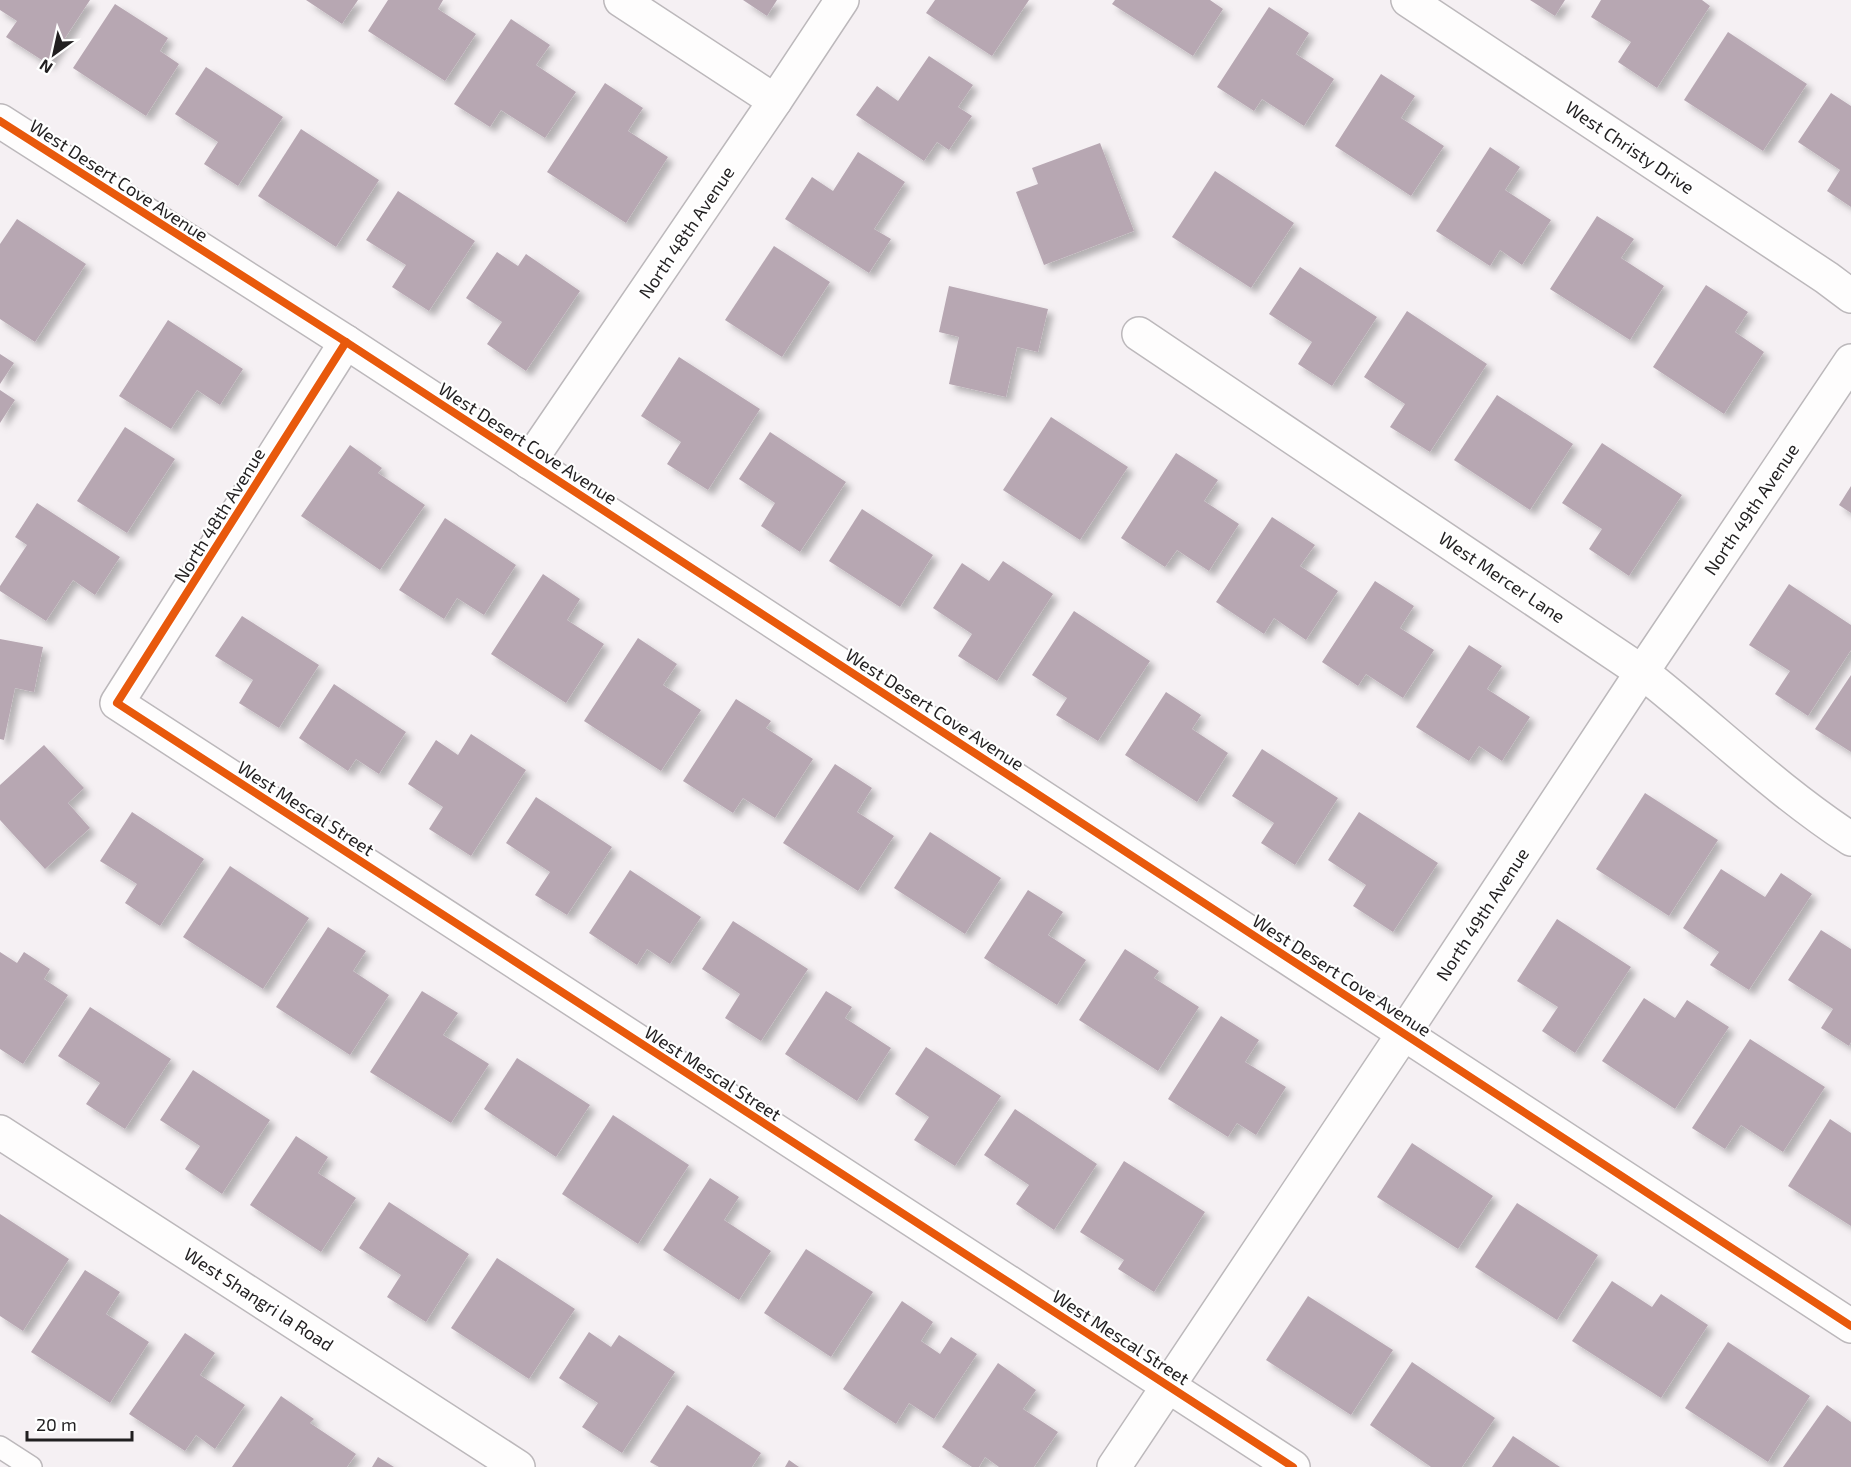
<svg xmlns="http://www.w3.org/2000/svg" width="1851" height="1467" font-family="'Exo 2',sans-serif">
  <style>
    .building { fill: #b7a7b2; filter: url(#shadow) }
    .lines { fill: none; stroke-linecap: round; stroke-linejoin: round }
    .service-casing { stroke: #bcb8bb; stroke-width: 24 }
    .minor-casing { stroke: #bcb8bb; stroke-width: 36 }
    .service { stroke: #fefdfd; stroke-width: 21 }
    .minor { stroke: #fefdfd; stroke-width: 33 }
    .cycleway-casing { stroke: #fff; stroke-width: 11 }
    .cycleway { stroke: #e8590c; stroke-width: 8 }
    .labels { text-anchor: middle; dominant-baseline: central; stroke-width: 4.5; stroke-linejoin: round; paint-order: stroke }
    .street-label { font-size: 18px; fill: #211f20; stroke: #fff }
  </style>
  <defs>
    <filter id="shadow"><feDropShadow dx="5.5" dy="5.5" stdDeviation="3" flood-color="#0004"/></filter>
  </defs>
  <rect width="100%" height="100%" fill="#f5f0f3"/>
  <g class="building">
    <path d="M0,0H90L48,64L6,37L17,21L0,10Z"/>
    <path d="M306,0H358L342,24Z"/>
    <path d="M388,0H443L438,9L476,34L445,81L368,31Z"/>
    <path d="M743,0H777L767,16Z"/>
    <path d="M935,0H1029L992,56L926,13Z"/>
    <path d="M1115,0H1210L1223,9L1193,56L1112,4Z"/>
    <path d="M1530,0H1565L1555,16Z"/>
    <path d="M1601,0H1702L1710,6L1657,88L1618,62L1631,42L1591,17Z"/>
    <path d="M115,4L168,38L160,51L179,64L146,116L73,68Z"/>
    <path d="M1269,7L1309,33L1296,54L1334,79L1304,126L1262,99L1254,111L1217,87Z"/>
    <path d="M511,19L550,45L536,65L576,92L545,138L501,110L490,127L454,104Z"/>
    <path d="M1728,32L1807,84L1763,151L1684,100Z"/>
    <path d="M929,56L973,85L958,107L972,116L949,150L937,142L924,161L856,115L877,86L898,101Z"/>
    <path d="M206,67L283,117L238,186L204,164L218,142L175,114Z"/>
    <path d="M1381,74L1415,96L1401,118L1444,146L1411,196L1335,146Z"/>
    <path d="M605,83L643,108L628,131L668,157L626,223L547,172Z"/>
    <path d="M1831,93L1851,106V207L1827,191L1840,170L1798,142Z"/>
    <path d="M301,129L379,180L336,247L258,196Z"/>
    <path d="M1100,143L1134,231L1044,265L1016,192L1038,184L1032,168Z"/>
    <path d="M1490,147L1520,167L1505,190L1551,220L1522,265L1500,250L1490,266L1436,231Z"/>
    <path d="M858,152L905,182L874,229L891,239L869,273L785,219L812,177L833,191Z"/>
    <path d="M1215,171L1294,223L1251,288L1172,237Z"/>
    <path d="M398,191L475,241L429,311L392,287L406,265L366,240Z"/>
    <path d="M1597,216L1634,239L1621,258L1664,286L1630,340L1550,289Z"/>
    <path d="M17,219L86,264L35,342L0,319V244Z"/>
    <path d="M774,246L830,282L782,357L725,320Z"/>
    <path d="M497,252L518,266L526,254L580,291L526,371L487,344L502,322L466,298Z"/>
    <path d="M1300,267L1377,317L1332,386L1298,364L1312,342L1269,314Z"/>
    <path d="M1706,285L1748,312L1735,332L1764,352L1724,414L1653,367Z"/>
    <path d="M949,286L1048,309L1038,352L1017,347L1006,397L949,384L959,337L939,332Z"/>
    <path d="M1407,311L1487,364L1430,452L1390,427L1405,404L1364,377Z"/>
    <path d="M168,320L243,369L220,405L197,390L171,429L119,396Z"/>
    <path d="M0,354L14,363L0,384Z"/>
    <path d="M679,357L760,409L708,490L667,464L681,442L641,416Z"/>
    <path d="M0,390L15,400L0,423Z"/>
    <path d="M1497,395L1573,444L1530,510L1454,460Z"/>
    <path d="M1051,417L1128,467L1080,540L1003,490Z"/>
    <path d="M125,427L175,459L127,533L77,501Z"/>
    <path d="M770,432L846,482L800,552L761,526L775,503L739,479Z"/>
    <path d="M1602,443L1682,495L1629,576L1589,549L1602,529L1562,503Z"/>
    <path d="M350,445L382,468L378,473L425,505L380,570L301,516Z"/>
    <path d="M1176,453L1218,480L1204,501L1239,524L1209,571L1177,550L1165,567L1121,538Z"/>
    <path d="M1851,486V513L1839,505Z"/>
    <path d="M37,503L120,557L95,595L73,580L46,621L0,591V586L27,545L15,537Z"/>
    <path d="M862,509L933,555L900,607L829,561Z"/>
    <path d="M1272,517L1315,545L1300,566L1338,591L1306,640L1274,618L1264,634L1216,602Z"/>
    <path d="M445,518L516,565L484,615L457,598L444,619L399,590Z"/>
    <path d="M1003,561L1053,594L997,681L958,656L972,634L933,608L962,563L989,581Z"/>
    <path d="M543,574L580,599L567,620L604,644L566,703L491,654Z"/>
    <path d="M1375,581L1414,606L1400,628L1434,650L1403,698L1366,674L1358,686L1322,662Z"/>
    <path d="M1789,584L1851,625V650L1808,716L1775,694L1790,671L1749,645Z"/>
    <path d="M1074,611L1150,661L1098,741L1056,715L1067,698L1032,675Z"/>
    <path d="M242,616L319,665L279,728L239,703L253,680L215,656Z"/>
    <path d="M638,638L677,664L663,685L701,710L661,771L584,721Z"/>
    <path d="M0,639L43,647L34,692L15,688L4,740L0,739Z"/>
    <path d="M1469,645L1502,666L1487,689L1530,717L1502,761L1479,746L1469,761L1416,727Z"/>
    <path d="M1851,675V752L1815,729Z"/>
    <path d="M334,684L406,732L379,774L356,759L348,771L299,738Z"/>
    <path d="M1166,692L1201,715L1192,729L1228,753L1197,802L1125,755Z"/>
    <path d="M736,699L771,721L766,728L813,759L775,818L743,798L733,813L683,781Z"/>
    <path d="M471,734L526,770L471,856L429,829L443,807L408,784L436,740L458,755Z"/>
    <path d="M44,745L84,788L68,803L90,828L45,869L0,820V785Z"/>
    <path d="M1262,749L1338,798L1295,865L1261,843L1274,823L1232,796Z"/>
    <path d="M835,764L872,788L857,812L894,836L858,891L783,843Z"/>
    <path d="M1645,793L1718,840L1669,916L1596,869Z"/>
    <path d="M536,797L612,847L567,915L535,895L550,872L506,843Z"/>
    <path d="M132,812L204,859L160,926L125,903L137,884L100,861Z"/>
    <path d="M1359,812L1438,863L1393,932L1353,906L1366,885L1328,860Z"/>
    <path d="M930,832L1001,878L965,934L894,888Z"/>
    <path d="M230,866L309,918L263,989L183,937Z"/>
    <path d="M1721,869L1765,897L1781,873L1812,894L1749,990L1710,965L1719,952L1683,928Z"/>
    <path d="M630,870L701,917L670,964L647,949L637,965L589,933Z"/>
    <path d="M1028,890L1063,912L1048,935L1086,960L1057,1005L984,958Z"/>
    <path d="M1557,919L1631,967L1575,1053L1542,1031L1558,1007L1517,981Z"/>
    <path d="M733,921L808,969L761,1041L725,1018L740,994L702,969Z"/>
    <path d="M328,927L366,951L353,971L389,995L350,1055L276,1007Z"/>
    <path d="M1821,930L1851,949V1042L1849,1046L1821,1028L1833,1009L1788,980Z"/>
    <path d="M1125,949L1159,971L1154,978L1199,1007L1158,1071L1079,1020Z"/>
    <path d="M0,952L17,963L24,952L50,969L44,979L68,995L23,1064L0,1049Z"/>
    <path d="M422,991L458,1013L443,1035L489,1064L451,1123L370,1072Z"/>
    <path d="M826,991L852,1007L845,1018L891,1048L857,1101L785,1054Z"/>
    <path d="M1644,998L1675,1018L1687,1000L1729,1027L1675,1109L1602,1061Z"/>
    <path d="M90,1007L171,1059L125,1129L86,1104L100,1083L58,1056Z"/>
    <path d="M1221,1016L1259,1040L1245,1062L1286,1087L1256,1135L1237,1123L1228,1137L1168,1099Z"/>
    <path d="M1750,1039L1825,1087L1783,1152L1741,1125L1725,1149L1692,1128Z"/>
    <path d="M926,1047L1001,1096L955,1166L914,1140L929,1117L895,1094Z"/>
    <path d="M517,1058L590,1105L556,1157L484,1109Z"/>
    <path d="M193,1070L270,1120L222,1194L185,1169L200,1146L160,1120Z"/>
    <path d="M1015,1109L1097,1164L1054,1230L1016,1204L1029,1185L984,1155Z"/>
    <path d="M613,1115L689,1165L638,1244L562,1194Z"/>
    <path d="M1830,1119L1851,1133V1226L1788,1186Z"/>
    <path d="M296,1136L328,1157L318,1173L356,1198L321,1252L250,1205Z"/>
    <path d="M1412,1143L1493,1196L1458,1249L1377,1197Z"/>
    <path d="M1124,1161L1205,1212L1154,1292L1118,1269L1124,1260L1080,1232Z"/>
    <path d="M710,1178L739,1197L724,1220L771,1251L739,1300L663,1250Z"/>
    <path d="M389,1202L469,1254L426,1322L387,1297L401,1275L359,1248Z"/>
    <path d="M1517,1203L1598,1255L1557,1320L1475,1267Z"/>
    <path d="M0,1214L69,1259L23,1331L0,1316Z"/>
    <path d="M806,1249L873,1292L831,1357L764,1313Z"/>
    <path d="M497,1258L575,1309L529,1379L451,1328Z"/>
    <path d="M85,1270L120,1292L106,1314L149,1342L110,1403L31,1352Z"/>
    <path d="M1612,1281L1652,1307L1661,1294L1708,1325L1661,1398L1572,1341Z"/>
    <path d="M1308,1296L1393,1350L1351,1415L1266,1360Z"/>
    <path d="M902,1301L933,1322L921,1341L940,1354L951,1337L977,1354L934,1419L909,1403L896,1424L843,1389Z"/>
    <path d="M589,1332L611,1347L619,1335L675,1372L622,1453L582,1427L598,1403L559,1378Z"/>
    <path d="M185,1333L215,1353L200,1375L245,1405L215,1449L196,1435L185,1451L129,1414Z"/>
    <path d="M1728,1342L1810,1396L1768,1462L1685,1408Z"/>
    <path d="M1412,1362L1495,1418L1462,1467H1431L1370,1425Z"/>
    <path d="M998,1363L1036,1390L1023,1409L1058,1432L1034,1467H999L985,1457L979,1467H972L942,1447Z"/>
    <path d="M281,1396L314,1419L310,1423L356,1454L347,1467H232Z"/>
    <path d="M687,1405L761,1453L752,1467H659L650,1462Z"/>
    <path d="M1827,1405L1851,1422V1467H1783Z"/>
    <path d="M1513,1436L1560,1467H1492Z"/>
    <path d="M378,1457L394,1467H372Z"/>
    <path d="M789,1460L799,1467H785Z"/>
  </g>
  <g class="lines">
    <g class="service-casing">
      <path id="service" d="M0,1447L31,1467"/>
    </g>
    <g class="minor-casing">
      <g id="minor">
        <path d="M621,0L775,101"/>
        <path d="M1408,0L1827,278L1851,296"/>
        <path d="M0,121L346,342L1851,1326"/>
        <path d="M1139,334L1642,672C1712,727 1776,790 1851,839"/>
        <path d="M346,342L117,703L1293,1467"/>
        <path d="M529,462L775,101L842,0"/>
        <path d="M0,1132L518,1467"/>
        <path d="M1114,1467L1404,1033L1642,672L1851,361"/>
      </g>
    </g>
    <use href="#service" class="service"/>
    <use href="#minor" class="minor"/>
    <g class="cycleway-casing">
      <g id="cycleway">
        <path d="M0,121L346,342L1851,1326"/>
        <path d="M346,342L117,703L1293,1467"/>
      </g>
    </g>
    <use href="#cycleway" class="cycleway"/>
  </g>
  <g class="labels">
    <g class="street-label">
      <text transform="translate(1630 147) rotate(34)">West Christy Drive</text>
      <text transform="translate(119 180) rotate(33)">West Desert Cove Avenue</text>
      <text transform="translate(686 232) rotate(-56)">North 48th Avenue</text>
      <text transform="translate(528 443) rotate(33)">West Desert Cove Avenue</text>
      <text transform="translate(1751 509) rotate(-56)">North 49th Avenue</text>
      <text transform="translate(219 515) rotate(-58)">North 48th Avenue</text>
      <text transform="translate(1502 577) rotate(34)">West Mercer Lane</text>
      <text transform="translate(935 709) rotate(33)">West Desert Cove Avenue</text>
      <text transform="translate(306 808) rotate(33)">West Mescal Street</text>
      <text transform="translate(1482 914) rotate(-57)">North 49th Avenue</text>
      <text transform="translate(1342 975) rotate(33)">West Desert Cove Avenue</text>
      <text transform="translate(713 1073) rotate(33)">West Mescal Street</text>
      <text transform="translate(259 1299) rotate(33)">West Shangri la Road</text>
      <text transform="translate(1121 1337) rotate(33)">West Mescal Street</text>
    </g>
  </g>
  <g transform="translate(54 54) rotate(213)" stroke="#ffffff" stroke-width="4.5" paint-order="stroke">
  <path d="M0-4.5L10 22L0 15L-10 22Z" fill="#211f20"/>
  <text y="-9" font-size="16" font-weight="bold" text-anchor="middle" fill="#211f20">N</text>
  </g>
  <path d="M27 1431v9h105v-9" fill="none" stroke="#211f20" stroke-width="3"/>
  <text x="36" y="1431" font-size="18" fill="#211f20" stroke="#ffffff" stroke-width="4.5" paint-order="stroke">20 m</text>
</svg>
